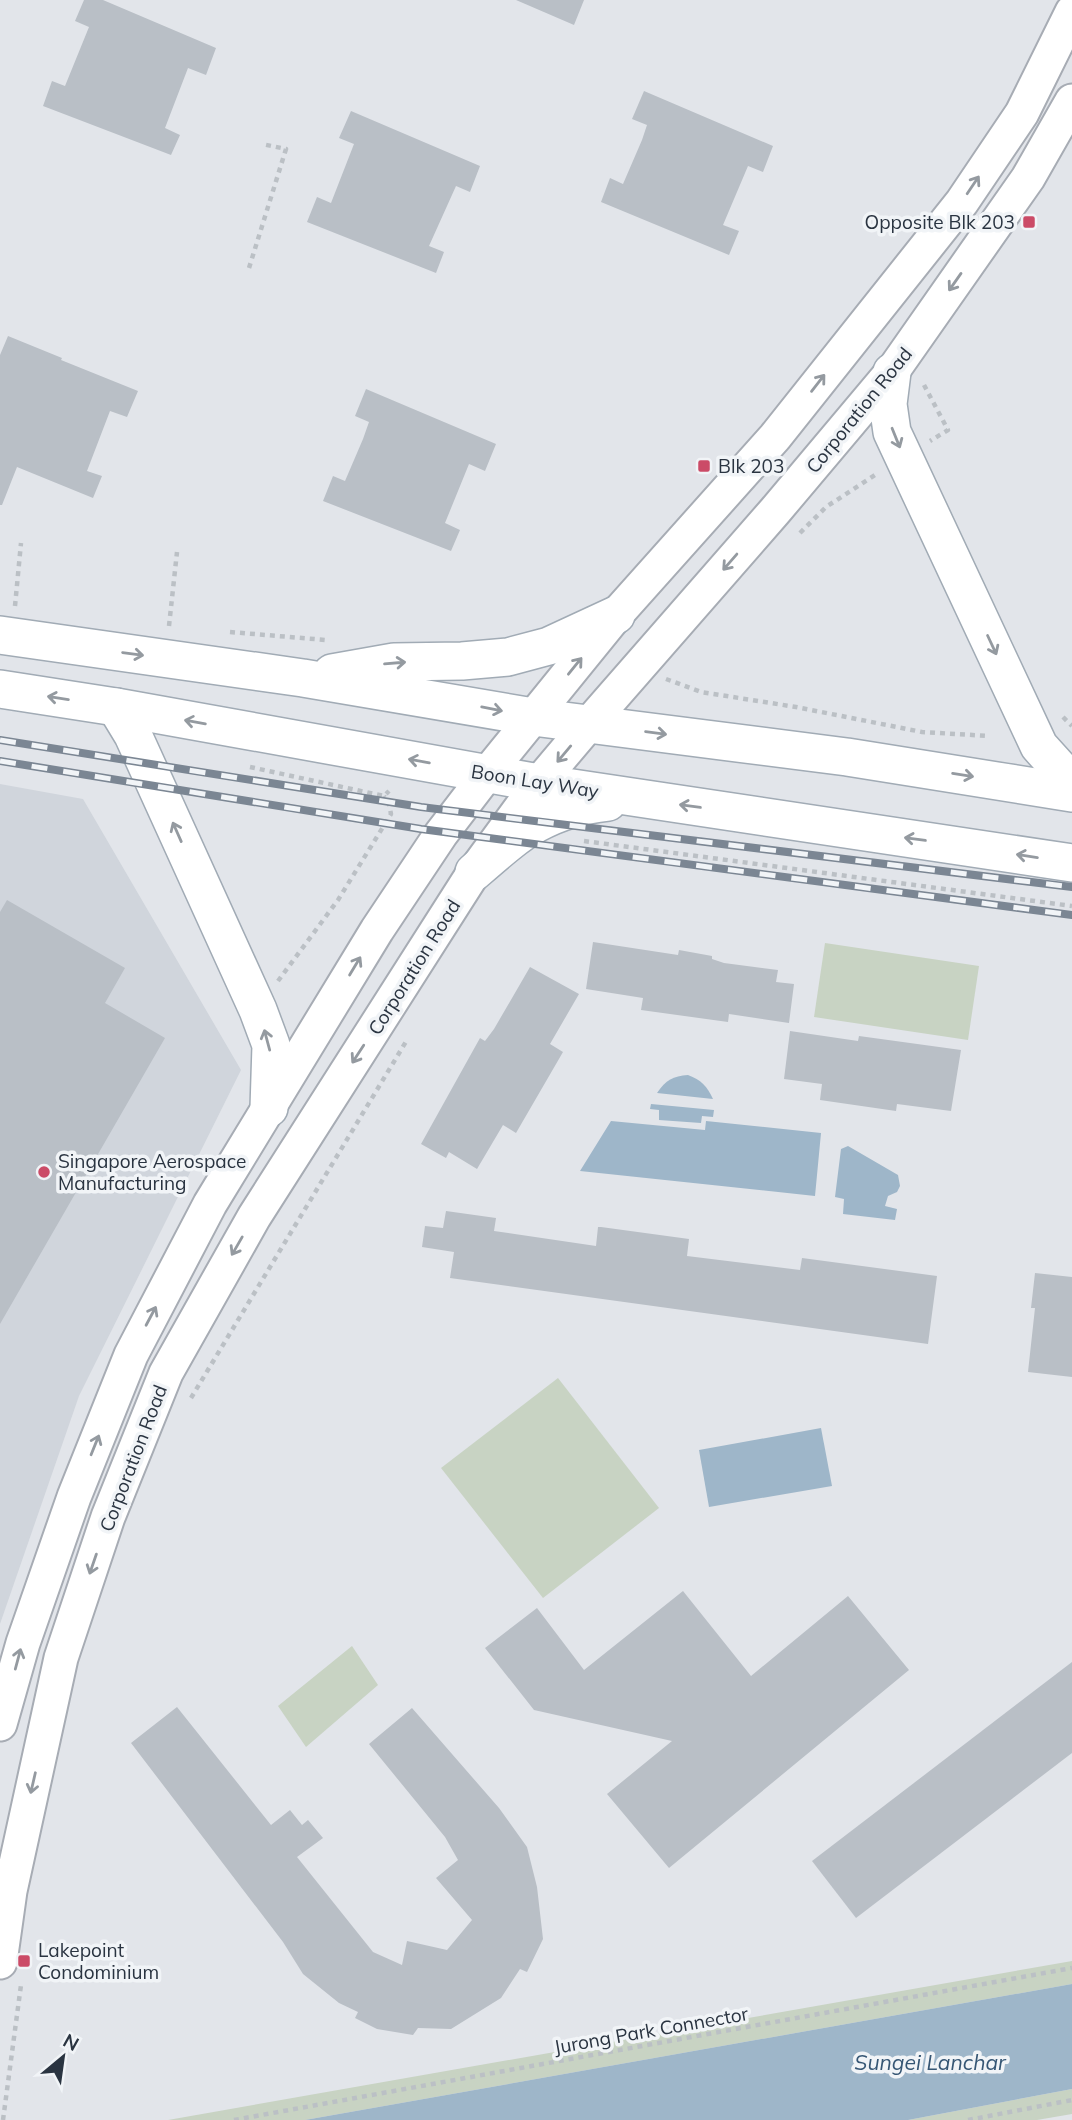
<svg xmlns="http://www.w3.org/2000/svg" width="1072" height="2120" font-family="Mulish,sans-serif">
  <style>
    .built { fill: #d0d5dc }
    .green { fill: #c8d3c3 }
    .water { fill: #9eb6c9 }
    .building { fill: #b9bfc6 }
    .lines { fill: none; stroke-linecap: round; stroke-linejoin: round }
    .secondary-casing { stroke: #a7acb4; stroke-width: 37 }
    .primary-casing { stroke: #a1abb5; stroke-width: 40 }
    .path { stroke: #bbc0c5; stroke-width: 4.5; stroke-dasharray: 5 5; stroke-linecap: butt }
    .secondary { stroke: #fff; stroke-width: 33 }
    .primary { stroke: #fff; stroke-width: 37 }
    .rail-casing { stroke: #7b8693; stroke-width: 8 }
    .rail { stroke: #f1f4f7; stroke-width: 5; stroke-dasharray: 16; stroke-linecap: butt }
    .oneway { stroke: #949aa0 }
    .poi-dot { fill: #cb4b67; stroke: #f1f4f7; stroke-width: 2.5 }
    .labels { text-anchor: middle; stroke-width: 7; stroke-linejoin: round; paint-order: stroke }
    .poi-label { font-size: 19px; fill: #2a3441; stroke: #f1f4f7; text-anchor: start }
    .street-label { font-size: 19px; fill: #2a3441; stroke: #f1f4f7 }
    .water-label { font-size: 21px; font-style: italic; fill: #355674; stroke: #f1f4f7 }
  </style>
  <rect width="100%" height="100%" fill="#e2e5ea"/>
  <path class="built" d="M0,784L83,799L241,1070L79,1396L0,1624Z"/>
  <g class="green">
    <path d="M825,943L979,966L968,1040L814,1017Z"/>
    <path d="M558,1378L659,1508L543,1598L441,1468Z"/>
    <path d="M352,1646L378,1685L306,1747L278,1706Z"/>
    <path d="M1072,1961V1984L305,2120H168Z"/>
    <path d="M1072,2089V2114L1037,2120H908Z"/>
  </g>
  <g class="water">
    <path d="M688,1075C701,1080 707,1086 713,1099L657,1093C666,1080 673,1076 688,1075Z"/>
    <path d="M651,1104L714,1110L713,1117L702,1116L701,1123L659,1120V1110L650,1109Z"/>
    <path d="M611,1121L705,1130L706,1121L821,1133L815,1196L580,1171Z"/>
    <path d="M848,1146L898,1175L900,1186L897,1192L888,1196L885,1206L897,1209L895,1220L843,1214L844,1199L835,1197L841,1149Z"/>
    <path d="M821,1428L832,1486L709,1507L699,1450Z"/>
    <path d="M1072,1984V2089L908,2120H305Z"/>
  </g>
  <g class="building">
    <path d="M84,0H103L216,48L206,75L188,68L165,128L180,135L171,155L43,106L52,81L65,86L89,27L75,21Z"/>
    <path d="M516,0H584L574,25Z"/>
    <path d="M644,91L773,146L763,172L748,166L723,225L739,231L729,255L601,202L610,178L623,184L642,140L647,125L632,119Z"/>
    <path d="M351,111L480,166L470,192L456,186L429,246L444,252L436,273L307,222L317,197L331,203L354,144L339,138Z"/>
    <path d="M8,336L62,358L61,360L138,391L127,417L110,411L87,471L102,476L93,498L17,467L2,505H0V355Z"/>
    <path d="M366,389L496,444L485,471L469,464L445,523L460,530L451,551L323,501L333,476L345,481L363,439L369,422L355,416Z"/>
    <path d="M7,900L125,968L105,1003L165,1038L0,1324V912Z"/>
    <path d="M593,942L678,955L679,950L712,956V959L724,963L778,970L776,982L794,984L789,1023L729,1014L728,1022L641,1010L643,998L586,989Z"/>
    <path d="M530,967L579,994L550,1044L563,1052L516,1133L503,1125L477,1169L449,1152L446,1158L421,1144L480,1038L485,1041L494,1029Z"/>
    <path d="M790,1031L858,1041L859,1036L961,1050L951,1111L897,1104L896,1111L820,1100L822,1084L784,1079Z"/>
    <path d="M446,1211L496,1218L494,1231L596,1246L598,1227H601L689,1239L687,1256L800,1270L802,1258L937,1276L928,1344L450,1278L454,1252L422,1247L425,1226L443,1228Z"/>
    <path d="M1035,1273L1072,1277V1377L1028,1372L1035,1308H1031Z"/>
    <path d="M683,1591L751,1676L848,1596L909,1670L669,1868L607,1794L672,1741L534,1710L485,1648L537,1608L584,1670Z"/>
    <path d="M1072,1662V1753L856,1918L812,1861Z"/>
    <path d="M177,1707L271,1825L290,1810L302,1825L308,1820L323,1838L297,1857L373,1952L402,1965L407,1941L447,1950L472,1920L436,1878L458,1860L445,1837L369,1744L412,1708L499,1808L527,1847L537,1887L543,1939L527,1972L520,1969L501,1998L451,2029L418,2028L413,2035L377,2029L355,2018L358,2012L339,2003L303,1974L283,1942L131,1743Z"/>
  </g>
  <g class="lines">
    <g class="secondary-casing">
      <g id="secondary">
        <path d="M0,1724L23,1643L74,1497L131,1355L210,1204L377,930L441,834L487,774L616,615L775,437L962,202L1022,113L1072,12"/>
        <path d="M0,1962L10,1891L61,1658L108,1517L166,1373L254,1217L474,872L539,783L588,725L775,511L892,372L1028,178L1072,101"/>
      </g>
    </g>
    <g class="primary-casing">
      <g id="primary">
        <path d="M892,372L888,404L892,432L1039,746L1065,775L1072,780"/>
        <path d="M0,635L303,678L533,717L847,757L1072,793"/>
        <path d="M332,673L394,662L462,661L508,657L549,646L616,615"/>
        <path d="M0,689L116,707L539,783L1072,863"/>
        <path d="M116,707L133,735L258,1010L271,1045L269,1108"/>
        <path d="M474,872C520,832 545,809 608,802"/>
      </g>
    </g>
    <g class="path">
      <path d="M249,268L286,149L262,144"/>
      <path d="M924,385L948,430L930,441"/>
      <path d="M800,533L826,507L878,473"/>
      <path d="M15,606L21,543"/>
      <path d="M169,626L177,552"/>
      <path d="M230,632L326,640"/>
      <path d="M666,679L701,692L796,707L922,732L989,736"/>
      <path d="M1063,717L1072,726"/>
      <path d="M250,767L384,796L389,791"/>
      <path d="M584,841L1072,906"/>
      <path d="M278,981L338,900L391,814L389,804L384,796"/>
      <path d="M191,1398L407,1040"/>
      <path d="M3,2120L21,1985"/>
      <path d="M234,2120L1072,1968"/>
      <path d="M968,2120L1072,2100"/>
    </g>
    <use href="#secondary" class="secondary"/>
    <use href="#primary" class="primary"/>
    <g class="rail-casing">
      <g id="rail">
        <path d="M0,740L421,807L1072,887"/>
        <path d="M0,761L421,829L1072,915"/>
      </g>
    </g>
    <use href="#rail" class="rail"/>
  </g>
  <defs><path id="oneway-shaft" d="M-6 0H5M1.5-3L5.5 0L1.5 3" fill="none" stroke-width="1.6" stroke-linecap="round" stroke-linejoin="round" transform="scale(1.75)"/></defs>
  <g class="oneway">
    <use href="#oneway-shaft" transform="translate(973 185) rotate(-56)"/>
    <use href="#oneway-shaft" transform="translate(955 282) rotate(125)"/>
    <use href="#oneway-shaft" transform="translate(818 383) rotate(-52)"/>
    <use href="#oneway-shaft" transform="translate(896 438) rotate(68)"/>
    <use href="#oneway-shaft" transform="translate(730 562) rotate(131)"/>
    <use href="#oneway-shaft" transform="translate(992 645) rotate(65)"/>
    <use href="#oneway-shaft" transform="translate(133 654) rotate(8)"/>
    <use href="#oneway-shaft" transform="translate(395 663) rotate(-5)"/>
    <use href="#oneway-shaft" transform="translate(575 666) rotate(-51)"/>
    <use href="#oneway-shaft" transform="translate(58 698) rotate(-171)"/>
    <use href="#oneway-shaft" transform="translate(492 709) rotate(11)"/>
    <use href="#oneway-shaft" transform="translate(195 722) rotate(-170)"/>
    <use href="#oneway-shaft" transform="translate(656 733) rotate(7)"/>
    <use href="#oneway-shaft" transform="translate(564 754) rotate(130)"/>
    <use href="#oneway-shaft" transform="translate(419 761) rotate(-170)"/>
    <use href="#oneway-shaft" transform="translate(963 775) rotate(9)"/>
    <use href="#oneway-shaft" transform="translate(690 806) rotate(-172)"/>
    <use href="#oneway-shaft" transform="translate(177 832) rotate(-114)"/>
    <use href="#oneway-shaft" transform="translate(915 839) rotate(-172)"/>
    <use href="#oneway-shaft" transform="translate(1027 856) rotate(-171)"/>
    <use href="#oneway-shaft" transform="translate(355 966) rotate(-59)"/>
    <use href="#oneway-shaft" transform="translate(267 1040) rotate(-105)"/>
    <use href="#oneway-shaft" transform="translate(358 1054) rotate(123)"/>
    <use href="#oneway-shaft" transform="translate(237 1246) rotate(120)"/>
    <use href="#oneway-shaft" transform="translate(151 1316) rotate(-62)"/>
    <use href="#oneway-shaft" transform="translate(95 1445) rotate(-68)"/>
    <use href="#oneway-shaft" transform="translate(93 1564) rotate(109)"/>
    <use href="#oneway-shaft" transform="translate(18 1659) rotate(-75)"/>
    <use href="#oneway-shaft" transform="translate(33 1783) rotate(103)"/>
  </g>
  <g class="poi-dot">
    <rect x="1022" y="215" width="14" height="14" rx="3.5"/>
    <rect x="697" y="459" width="14" height="14" rx="3.5"/>
    <circle cx="44" cy="1172" r="7"/>
    <rect x="17" y="1954" width="14" height="14" rx="3.5"/>
  </g>
  <g class="labels">
    <g class="poi-label">
      <text x="1015" y="229" text-anchor="end">Opposite Blk 203</text>
      <text x="718" y="473">Blk 203</text>
      <text x="58" y="1168">Singapore Aerospace<tspan x="58" dy="22">Manufacturing</tspan></text>
      <text x="38" y="1957">Lakepoint<tspan x="38" dy="22">Condominium</tspan></text>
    </g>
    <g class="street-label">
      <text transform="translate(859 410) rotate(-51)" y="7">Corporation Road</text>
      <text transform="translate(535 781) rotate(9)" y="7">Boon Lay Way</text>
      <text transform="translate(414 967) rotate(-58)" y="7">Corporation Road</text>
      <text transform="translate(133 1458) rotate(-69)" y="7">Corporation Road</text>
      <text transform="translate(651 2030) rotate(-10)" y="7">Jurong Park Connector</text>
    </g>
    <g class="water-label">
      <text x="930" y="2070">Sungei Lanchar</text>
    </g>
  </g>
  <g transform="translate(63 2057) rotate(29)" stroke="#f1f4f7" stroke-width="5" paint-order="stroke">
  <path d="M0-5L12 26L0 18L-12 26Z" fill="#2a3441"/>
  <text y="-10" font-size="19" font-weight="bold" text-anchor="middle" fill="#2a3441">N</text>
  </g>
</svg>
